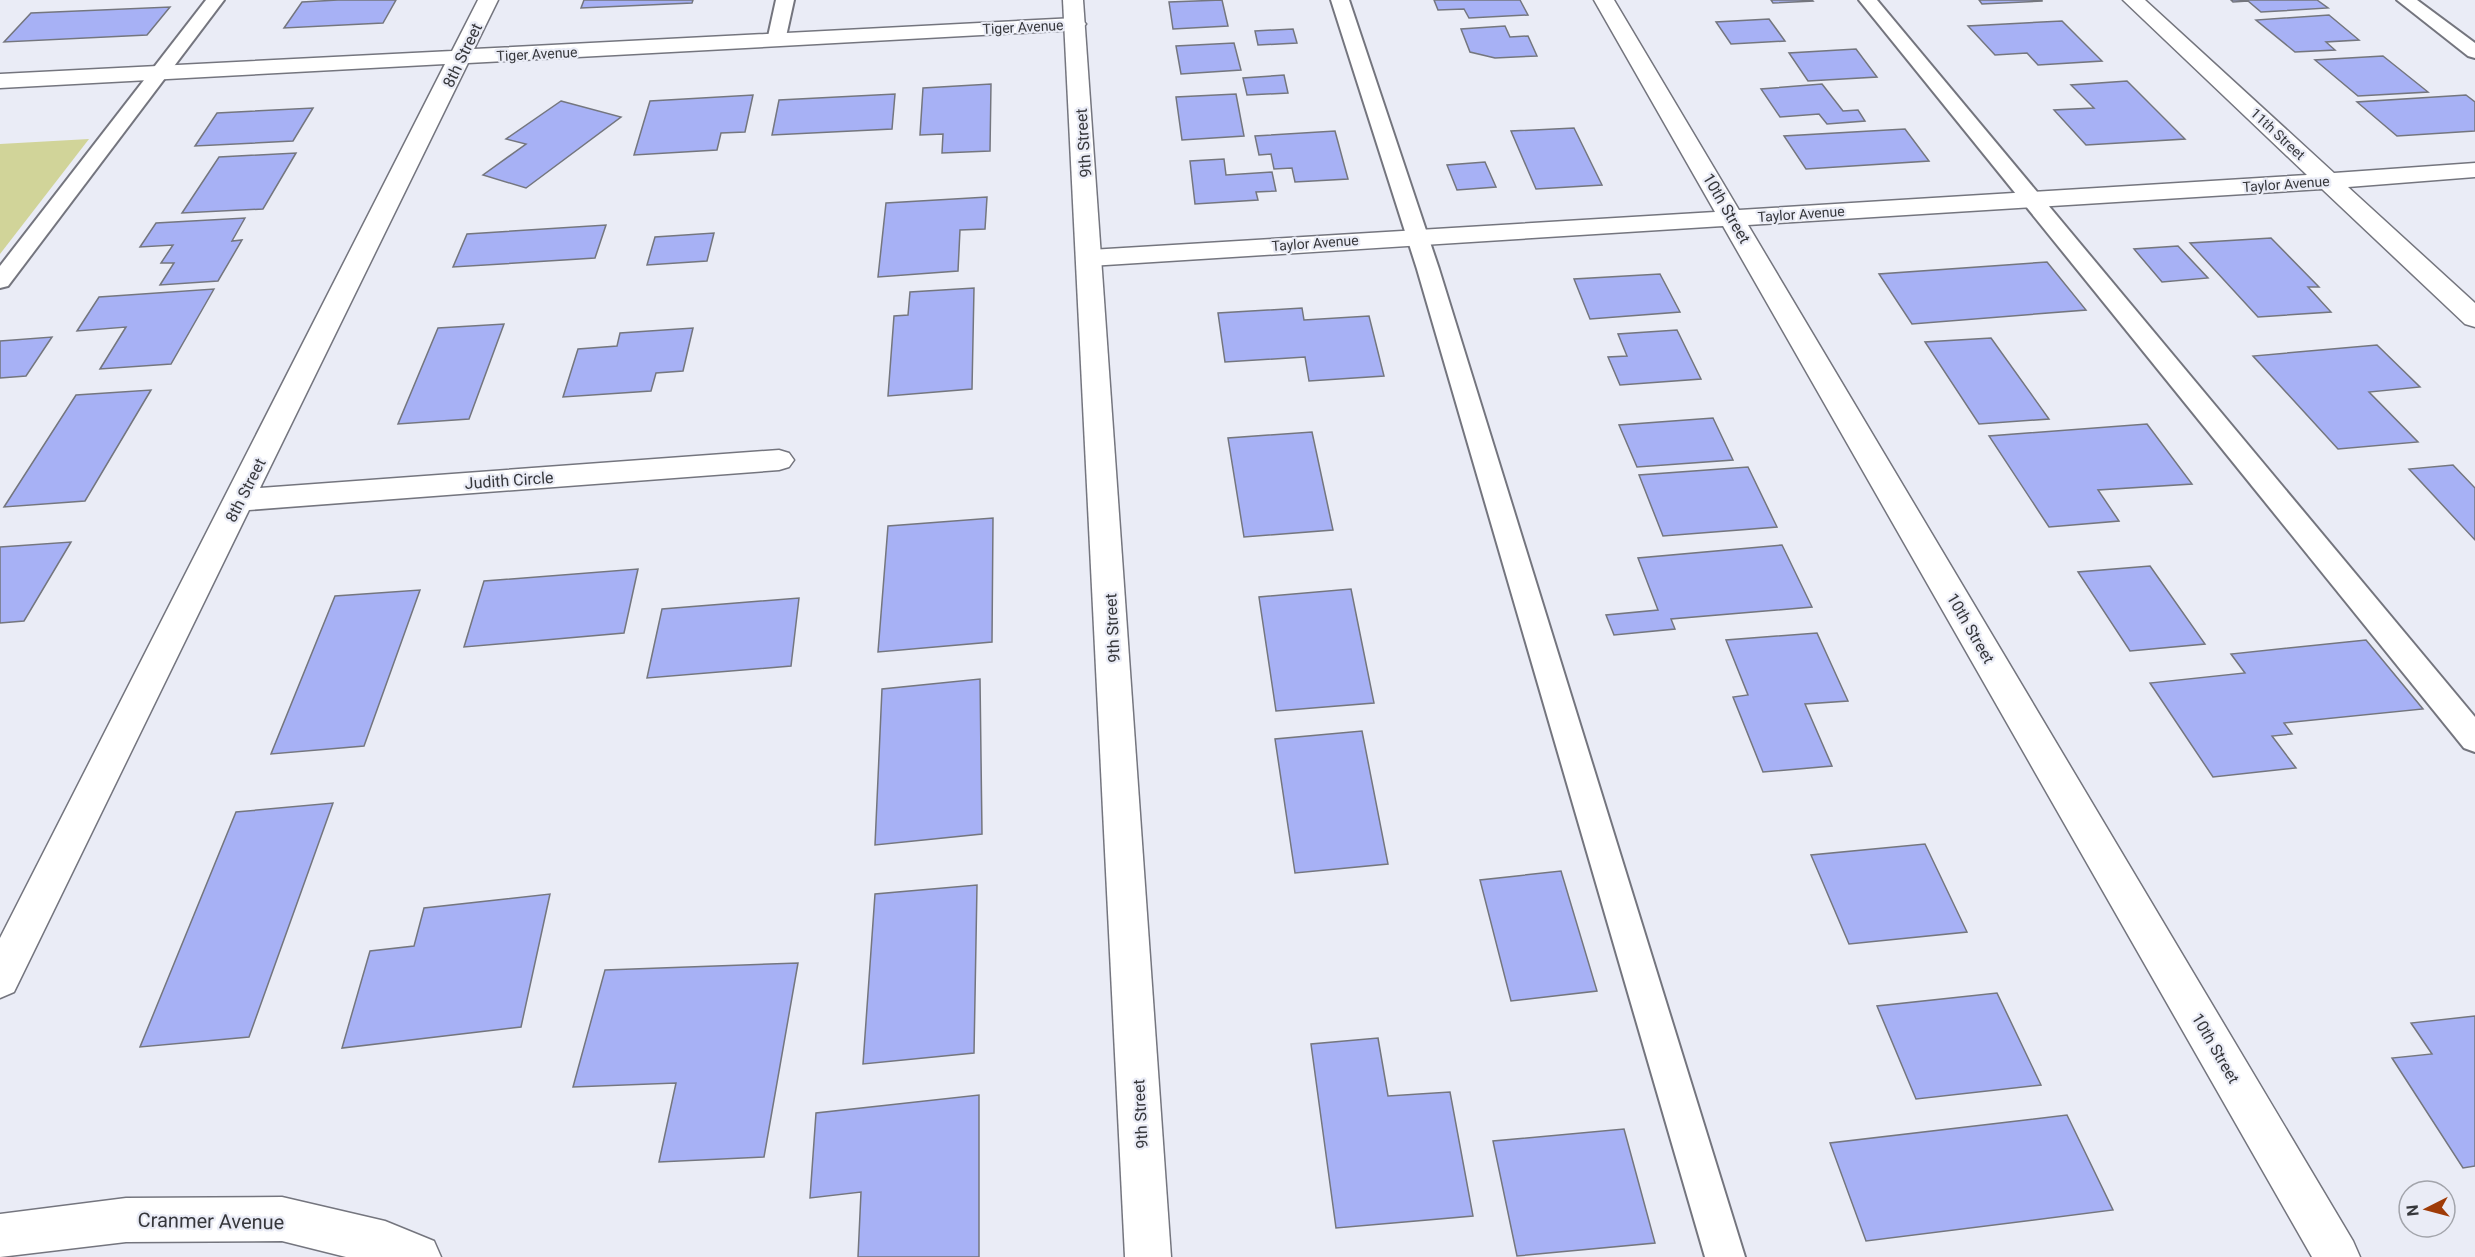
<svg xmlns="http://www.w3.org/2000/svg" width="2475" height="1257" font-family="Roboto,sans-serif">
  <style>
    .green { fill: #d1d499 }
    .building { fill: #a7b1f5; stroke: #74767e; stroke-width: 1.5 }
    .lines { fill: none; stroke-linecap: round; stroke-linejoin: round }
    .service-casing { stroke: #74757e; stroke-width: 4 }
    .minor-casing { stroke: #74757e; stroke-width: 3 }
    .tertiary-casing { stroke: #74757e; stroke-width: 3 }
    .service { fill: #fff; fill-rule: evenodd }
    .minor { fill: #fff; fill-rule: evenodd }
    .tertiary { fill: #fff; fill-rule: evenodd }
    .labels { text-anchor: middle; stroke-width: 4.5; stroke-linejoin: round; paint-order: stroke }
    .far-street-label { font-size: 14px; fill: #36373b; stroke: #eaecf6 }
    .street-label { font-size: 16px; fill: #36373b; stroke: #eaecf6 }
    .near-street-label { font-size: 20px; fill: #36373b; stroke: #eaecf6 }
  </style>
  <rect width="100%" height="100%" fill="#eaecf6"/>
  <path class="green" d="M89,139L0,254V144Z"/>
  <g class="building">
    <path d="M338,0H396L383,23L284,28L302,2Z"/>
    <path d="M584,0H693L692,3L581,8Z"/>
    <path d="M1222,0L1228,26L1173,29L1169,2Z"/>
    <path d="M1434,0H1520L1528,15L1469,18L1464,9L1438,10Z"/>
    <path d="M1771,0H1812L1813,1L1773,3Z"/>
    <path d="M1979,0H2042V1L1982,4Z"/>
    <path d="M2231,0H2317L2328,8L2261,12L2248,1L2233,2Z"/>
    <path d="M170,7L147,35L4,42L31,13Z"/>
    <path d="M2329,15L2359,40L2326,42L2335,50L2295,52L2256,20Z"/>
    <path d="M1769,19L1785,41L1731,44L1716,22Z"/>
    <path d="M2062,21L2102,61L2038,65L2027,53L1995,55L1968,26Z"/>
    <path d="M1505,26L1510,37L1528,36L1537,56L1495,58L1470,52L1461,29Z"/>
    <path d="M1293,29L1297,43L1258,45L1255,31Z"/>
    <path d="M1234,43L1241,70L1181,74L1176,46Z"/>
    <path d="M1856,49L1877,77L1808,81L1789,53Z"/>
    <path d="M2383,56L2428,92L2358,96L2315,60Z"/>
    <path d="M1284,75L1288,93L1247,95L1243,78Z"/>
    <path d="M2127,81L2185,139L2086,145L2054,110L2094,108L2071,85Z"/>
    <path d="M991,84L990,151L942,153L943,134L920,135L923,88Z"/>
    <path d="M1822,84L1843,111L1858,110L1865,121L1827,124L1819,114L1780,117L1761,89Z"/>
    <path d="M895,94L892,129L772,135L779,100Z"/>
    <path d="M1236,94L1244,136L1182,140L1176,97Z"/>
    <path d="M753,95L745,132L721,133L717,150L634,155L650,101Z"/>
    <path d="M2466,95L2475,102V131L2397,136L2357,102Z"/>
    <path d="M561,101L621,117L526,188L483,175L526,144L506,139Z"/>
    <path d="M313,108L293,141L195,146L217,113Z"/>
    <path d="M1574,128L1602,185L1536,189L1511,131Z"/>
    <path d="M1905,129L1929,161L1806,169L1784,136Z"/>
    <path d="M1335,131L1348,179L1295,182L1292,168L1274,169L1271,154L1259,155L1255,136Z"/>
    <path d="M296,153L263,209L182,213L219,157Z"/>
    <path d="M1224,159L1226,175L1272,172L1276,191L1256,192L1258,200L1195,204L1190,161Z"/>
    <path d="M1485,162L1496,187L1457,190L1447,165Z"/>
    <path d="M987,197L985,229L960,230L958,271L878,277L886,203Z"/>
    <path d="M245,218L232,241L242,240L218,281L160,285L174,263H161L173,245L140,247L156,223Z"/>
    <path d="M606,225L595,258L453,267L467,234Z"/>
    <path d="M714,233L707,261L647,265L655,237Z"/>
    <path d="M2271,238L2319,287H2308L2331,312L2258,317L2190,243Z"/>
    <path d="M2178,246L2208,278L2162,282L2134,249Z"/>
    <path d="M2047,262L2086,310L1912,324L1879,274Z"/>
    <path d="M1660,274L1680,312L1590,319L1574,279Z"/>
    <path d="M974,288L972,389L888,396L894,316L908,315L910,292Z"/>
    <path d="M214,289L171,364L100,369L126,327L77,331L99,297Z"/>
    <path d="M1302,308L1304,320L1369,316L1384,376L1309,381L1305,357L1225,362L1218,313Z"/>
    <path d="M504,324L469,419L398,424L438,328Z"/>
    <path d="M693,328L683,371L656,373L651,391L563,397L578,349L617,346L620,333Z"/>
    <path d="M1677,330L1701,379L1620,385L1608,357L1627,356L1618,334Z"/>
    <path d="M52,337L26,376L0,378V341Z"/>
    <path d="M1991,338L2049,419L1979,424L1925,342Z"/>
    <path d="M2377,345L2420,387L2369,392L2418,442L2338,449L2253,356Z"/>
    <path d="M151,390L85,501L4,507L76,395Z"/>
    <path d="M1713,418L1733,460L1637,467L1619,425Z"/>
    <path d="M2147,424L2192,484L2098,490L2119,521L2049,527L1989,436Z"/>
    <path d="M1312,432L1333,530L1244,537L1228,438Z"/>
    <path d="M2453,465L2475,488V540L2409,469Z"/>
    <path d="M1748,467L1777,527L1663,536L1639,475Z"/>
    <path d="M993,518L992,642L878,652L888,526Z"/>
    <path d="M71,542L24,621L0,623V547Z"/>
    <path d="M1782,545L1812,607L1671,619L1675,629L1614,635L1606,615L1658,610L1638,558Z"/>
    <path d="M2150,566L2205,644L2130,651L2078,572Z"/>
    <path d="M638,569L624,633L464,647L484,581Z"/>
    <path d="M1351,589L1374,703L1276,711L1259,597Z"/>
    <path d="M420,590L364,746L271,754L335,596Z"/>
    <path d="M799,598L791,666L647,678L662,609Z"/>
    <path d="M1817,633L1848,701L1805,704L1832,766L1763,772L1733,697L1748,695L1726,640Z"/>
    <path d="M2366,640L2423,709L2284,723L2292,734L2272,736L2296,768L2213,777L2150,683L2245,673L2231,654Z"/>
    <path d="M980,679L982,834L875,845L882,689Z"/>
    <path d="M1362,731L1388,864L1295,873L1275,739Z"/>
    <path d="M333,803L249,1037L140,1047L236,812Z"/>
    <path d="M1925,844L1967,932L1849,944L1811,855Z"/>
    <path d="M1561,871L1597,991L1511,1001L1480,880Z"/>
    <path d="M977,885L974,1053L863,1064L875,894Z"/>
    <path d="M550,894L521,1027L342,1048L370,951L414,946L424,908Z"/>
    <path d="M798,963L764,1157L659,1162L676,1083L573,1087L605,970Z"/>
    <path d="M1997,993L2041,1085L1916,1099L1877,1006Z"/>
    <path d="M2475,1016V1166L2463,1168L2392,1058L2432,1054L2411,1023Z"/>
    <path d="M1378,1038L1388,1096L1450,1092L1473,1216L1336,1228L1311,1044Z"/>
    <path d="M979,1095V1257H858L861,1192L810,1198L816,1113Z"/>
    <path d="M2067,1115L2113,1210L1866,1241L1830,1143Z"/>
    <path d="M1624,1129L1655,1243L1517,1256L1493,1141Z"/>
  </g>
  <g class="lines">
    <g class="service-casing">
      <g id="service">
        <path d="M206,0H224L8,286L0,288V266Z"/>
        <path d="M776,0H794L785,41L783,45H769L767,41Z"/>
        <path d="M1331,0H1349L1439,269L1745,1257H1705L1417,269Z"/>
        <path d="M1859,0H1877L2475,717V752L2464,748Z"/>
        <path d="M2397,0H2417L2475,43V58L2468,56Z"/>
      </g>
    </g>
    <g class="minor-casing">
      <g id="minor">
        <path d="M478,0H498L474,49L1075,18L1082,20L1086,24L1082,28L1075,30L468,63L260,488L779,450L789,453L794,460L789,467L779,470L249,510L14,992L0,998V938L445,64L0,88V74L452,51Z"/>
        <path d="M1594,0H1614L1739,210L2307,175L2123,0H2145L2334,173L2475,163V177L2348,187L2475,303V327L2465,324L2322,189L1748,225L2353,1241L2360,1257H2312L1723,226L1090,266L1081,264L1077,258L1081,252L1090,250L1715,212Z"/>
        <path d="M282,1197L385,1221L434,1241L441,1257H346L282,1241L126,1242L0,1257V1214L126,1198Z"/>
      </g>
    </g>
    <g class="tertiary-casing">
      <path id="tertiary" d="M1063,0H1083L1171,1257H1125Z"/>
    </g>
    <use href="#service" class="service"/>
    <use href="#minor" class="minor"/>
    <use href="#tertiary" class="tertiary"/>
  </g>
  <g class="labels">
    <g class="far-street-label">
      <text transform="translate(1023 27) rotate(-3)" y="5">Tiger Avenue</text>
      <text transform="translate(537 54) rotate(-3)" y="5">Tiger Avenue</text>
      <text transform="translate(2278 134) rotate(43)" y="5">11th Street</text>
      <text transform="translate(2286 184) rotate(-4)" y="5">Taylor Avenue</text>
      <text transform="translate(1801 214) rotate(-4)" y="5">Taylor Avenue</text>
      <text transform="translate(1315 243) rotate(-4)" y="5">Taylor Avenue</text>
    </g>
    <g class="street-label">
      <text transform="translate(462 55) rotate(-64)" y="6">8th Street</text>
      <text transform="translate(1083 143) rotate(-94)" y="6">9th Street</text>
      <text transform="translate(1727 208) rotate(60)" y="6">10th Street</text>
      <text transform="translate(509 480) rotate(-4)" y="6">Judith Circle</text>
      <text transform="translate(245 490) rotate(-63)" y="6">8th Street</text>
      <text transform="translate(1112 628) rotate(-93)" y="6">9th Street</text>
      <text transform="translate(1971 628) rotate(60)" y="6">10th Street</text>
      <text transform="translate(2216 1048) rotate(60)" y="6">10th Street</text>
      <text transform="translate(1140 1114) rotate(-93)" y="6">9th Street</text>
    </g>
    <g class="near-street-label">
      <text transform="translate(211 1221) rotate(1)" y="7">Cranmer Avenue</text>
    </g>
  </g>
  <g transform="translate(2427 1209) rotate(264)"><circle r="28" fill="#eaecf6" stroke="#a2a4ab" stroke-width="1.5"/>
  <path d="M0-4.5L10 22L0 15L-10 22Z" fill="#9f3b07"/>
  <text y="-9" font-size="16" font-weight="bold" text-anchor="middle" fill="#36373b">N</text>
  </g>
</svg>
